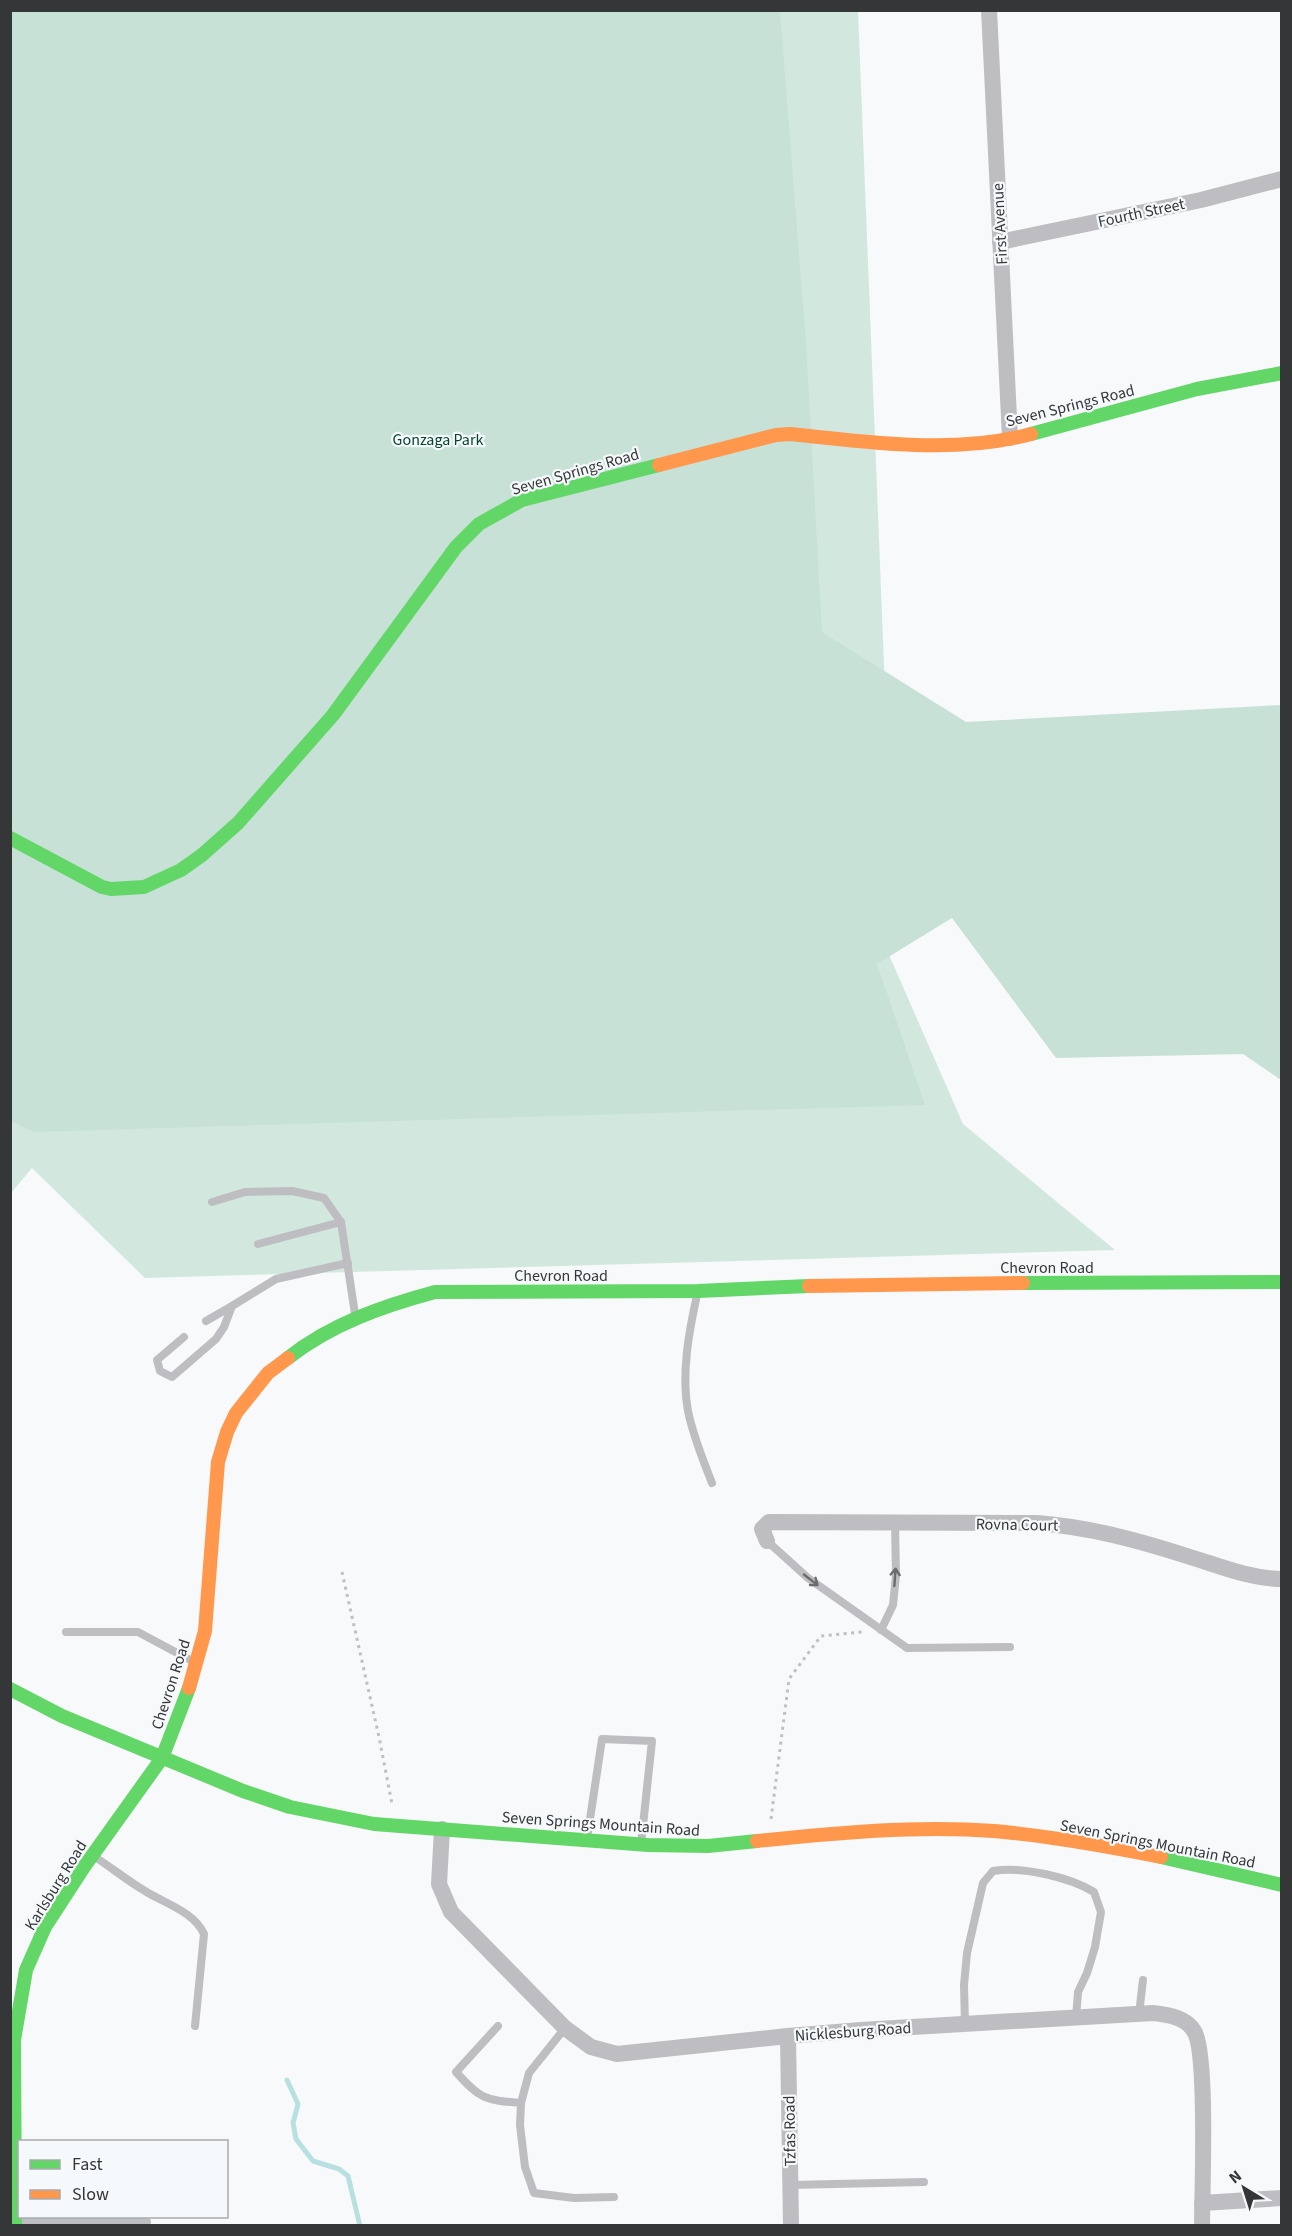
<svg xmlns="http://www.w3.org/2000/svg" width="1292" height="2236" font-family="'Source Sans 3',sans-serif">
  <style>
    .green { fill: #d2e8de }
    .forest { fill: #c7e1d6 }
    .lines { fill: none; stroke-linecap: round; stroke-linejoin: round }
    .stream { stroke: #b9e0e1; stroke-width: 5 }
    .path { stroke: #c0bfc2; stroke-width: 3; stroke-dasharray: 3 4.5; stroke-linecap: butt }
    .lane { stroke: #bebdc1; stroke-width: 8 }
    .street { stroke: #bebdc1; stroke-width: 16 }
    .fast { stroke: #63d668; stroke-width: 14 }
    .slow { stroke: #ff974d; stroke-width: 14 }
    .oneway { stroke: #6c6c6e }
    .labels { text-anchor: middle; stroke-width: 4.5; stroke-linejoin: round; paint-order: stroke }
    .street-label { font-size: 16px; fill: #353637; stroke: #f6f9fb }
    .park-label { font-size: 16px; fill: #054530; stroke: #f6f9fb }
  </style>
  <rect width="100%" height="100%" fill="#f7f9fa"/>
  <path class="green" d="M11,11H858L885,690L778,701L963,1124L1115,1250L145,1278L32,1168L11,1193Z"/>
  <path class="forest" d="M10,11H780L806,343L822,632L966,722L1281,705V1080L1243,1054L1056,1058L952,918L877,964L925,1105L33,1132L11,1121Z"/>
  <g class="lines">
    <path class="stream" d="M287,2080L298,2104L293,2123L296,2139L313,2161L339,2169L348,2176L360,2226"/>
    <g class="path">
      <path d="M342,1572L379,1737L392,1804"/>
      <path d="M771,1819L789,1679L821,1636L862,1632"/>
    </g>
    <g class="lane">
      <path d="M212,1202L245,1192L292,1191L324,1198L341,1222L355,1314"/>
      <path d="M258,1244L341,1222"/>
      <path d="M697,1295C689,1331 681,1374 688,1411C693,1436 703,1460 712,1483"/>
      <path d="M206,1321L232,1306"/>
      <path d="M184,1337L157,1360L160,1371L172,1377L216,1339L224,1327L232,1306L276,1279L348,1263"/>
      <path d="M767,1541L808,1578L907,1648L1010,1647"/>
      <path d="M881,1630L893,1605L896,1575L895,1522"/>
      <path d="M66,1632H138L194,1662"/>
      <path d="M587,1839L602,1739L652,1741L641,1844"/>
      <path d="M95,1857C112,1868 128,1881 145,1891C166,1904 194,1912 204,1934L195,2026"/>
      <path d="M1139,2014L1143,1980"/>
      <path d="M965,2024L964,1985L967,1953L983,1883L993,1871C1022,1866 1069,1877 1094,1892L1101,1912L1095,1947L1087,1973L1078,1992L1076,2018"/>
      <path d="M498,2026L456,2072C481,2100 485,2100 521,2103"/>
      <path d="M565,2028L529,2073L521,2103L520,2125L525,2167L534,2193L574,2198L614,2197"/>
      <path d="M790,2185L924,2182"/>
      <path d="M18,2220L147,2222"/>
    </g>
    <g class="street">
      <path d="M989,10L1010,438"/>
      <path d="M1000,242L1201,200L1282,179"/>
      <path d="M767,1541L762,1529L769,1522L1037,1523C1089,1527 1137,1540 1187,1556C1217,1565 1250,1579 1282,1579"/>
      <path d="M442,1829L439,1884L451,1912L565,2028L591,2047L617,2054L788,2036L861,2030L1153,2013C1168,2015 1186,2017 1194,2031C1208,2052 1202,2192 1202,2226"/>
      <path d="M788,2036L791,2226"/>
      <path d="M1202,2203L1282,2198"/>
    </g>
    <g class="fast">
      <path d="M1031,434L1197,389L1282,373"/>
      <path d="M10,838L102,887L111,889L144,887L181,870L202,855L238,823L333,715L456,547L479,524L522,500L659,465"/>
      <path d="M1023,1283L1282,1282"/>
      <path d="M288,1358C331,1324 383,1306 435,1292L698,1291L809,1286"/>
      <path d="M10,1689L62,1716L243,1791L290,1807L374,1824L648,1845L708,1846L757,1841"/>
      <path d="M1161,1857L1282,1885"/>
      <path d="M15,2226L14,2040L26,1970L45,1927L84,1867L162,1758L189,1688"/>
    </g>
    <g class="slow">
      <path d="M659,465L776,435L790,434C869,442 953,455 1031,434"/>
      <path d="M809,1286L1023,1283"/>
      <path d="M189,1688L205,1631L218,1462L227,1432L236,1413L268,1373L288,1358"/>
      <path d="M757,1841C836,1833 915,1825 994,1831C1050,1836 1106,1846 1161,1857"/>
    </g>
  </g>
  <defs><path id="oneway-shaft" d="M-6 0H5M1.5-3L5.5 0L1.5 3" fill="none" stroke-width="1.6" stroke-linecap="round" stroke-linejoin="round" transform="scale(1.5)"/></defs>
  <g class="oneway">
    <use href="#oneway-shaft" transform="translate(895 1577) rotate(-86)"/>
    <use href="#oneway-shaft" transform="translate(811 1580) rotate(38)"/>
  </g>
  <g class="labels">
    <g class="street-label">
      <text transform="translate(1141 212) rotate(-12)" y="6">Fourth Street</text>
      <text transform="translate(999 224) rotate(-93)" y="6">First Avenue</text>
      <text transform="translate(1070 405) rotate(-14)" y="6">Seven Springs Road</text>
      <text transform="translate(575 471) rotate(-16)" y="6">Seven Springs Road</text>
      <text x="1047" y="1273">Chevron Road</text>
      <text x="561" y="1281">Chevron Road</text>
      <text transform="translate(1017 1524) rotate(1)" y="6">Rovna Court</text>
      <text transform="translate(170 1684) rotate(-72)" y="6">Chevron Road</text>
      <text transform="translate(601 1823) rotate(4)" y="6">Seven Springs Mountain Road</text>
      <text transform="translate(1158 1843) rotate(11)" y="6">Seven Springs Mountain Road</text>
      <text transform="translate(55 1885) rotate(-58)" y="6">Karlsburg Road</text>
      <text transform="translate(853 2031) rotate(-4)" y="6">Nicklesburg Road</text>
      <text transform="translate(789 2131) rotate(-91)" y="6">Tzfas Road</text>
    </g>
    <g class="park-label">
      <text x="438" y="445">Gonzaga Park</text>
    </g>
  </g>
  <rect width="1292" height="2236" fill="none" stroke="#353637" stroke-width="24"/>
  <rect x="18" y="2140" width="210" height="78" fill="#f6f9fb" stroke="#a9abad" stroke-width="1.5"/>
  <rect x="30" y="2160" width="30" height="9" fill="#63d668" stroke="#a9abad" stroke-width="1.5"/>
  <text x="72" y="2170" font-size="18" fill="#353637">Fast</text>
  <rect x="30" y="2190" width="30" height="9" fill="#ff974d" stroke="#a9abad" stroke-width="1.5"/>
  <text x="72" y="2200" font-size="18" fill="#353637">Slow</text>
  <g transform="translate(1244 2188) rotate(322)" stroke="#f6f9fb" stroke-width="4.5" paint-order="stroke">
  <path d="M0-4.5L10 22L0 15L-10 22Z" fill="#353637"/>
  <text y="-9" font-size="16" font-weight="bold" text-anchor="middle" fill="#353637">N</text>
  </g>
</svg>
